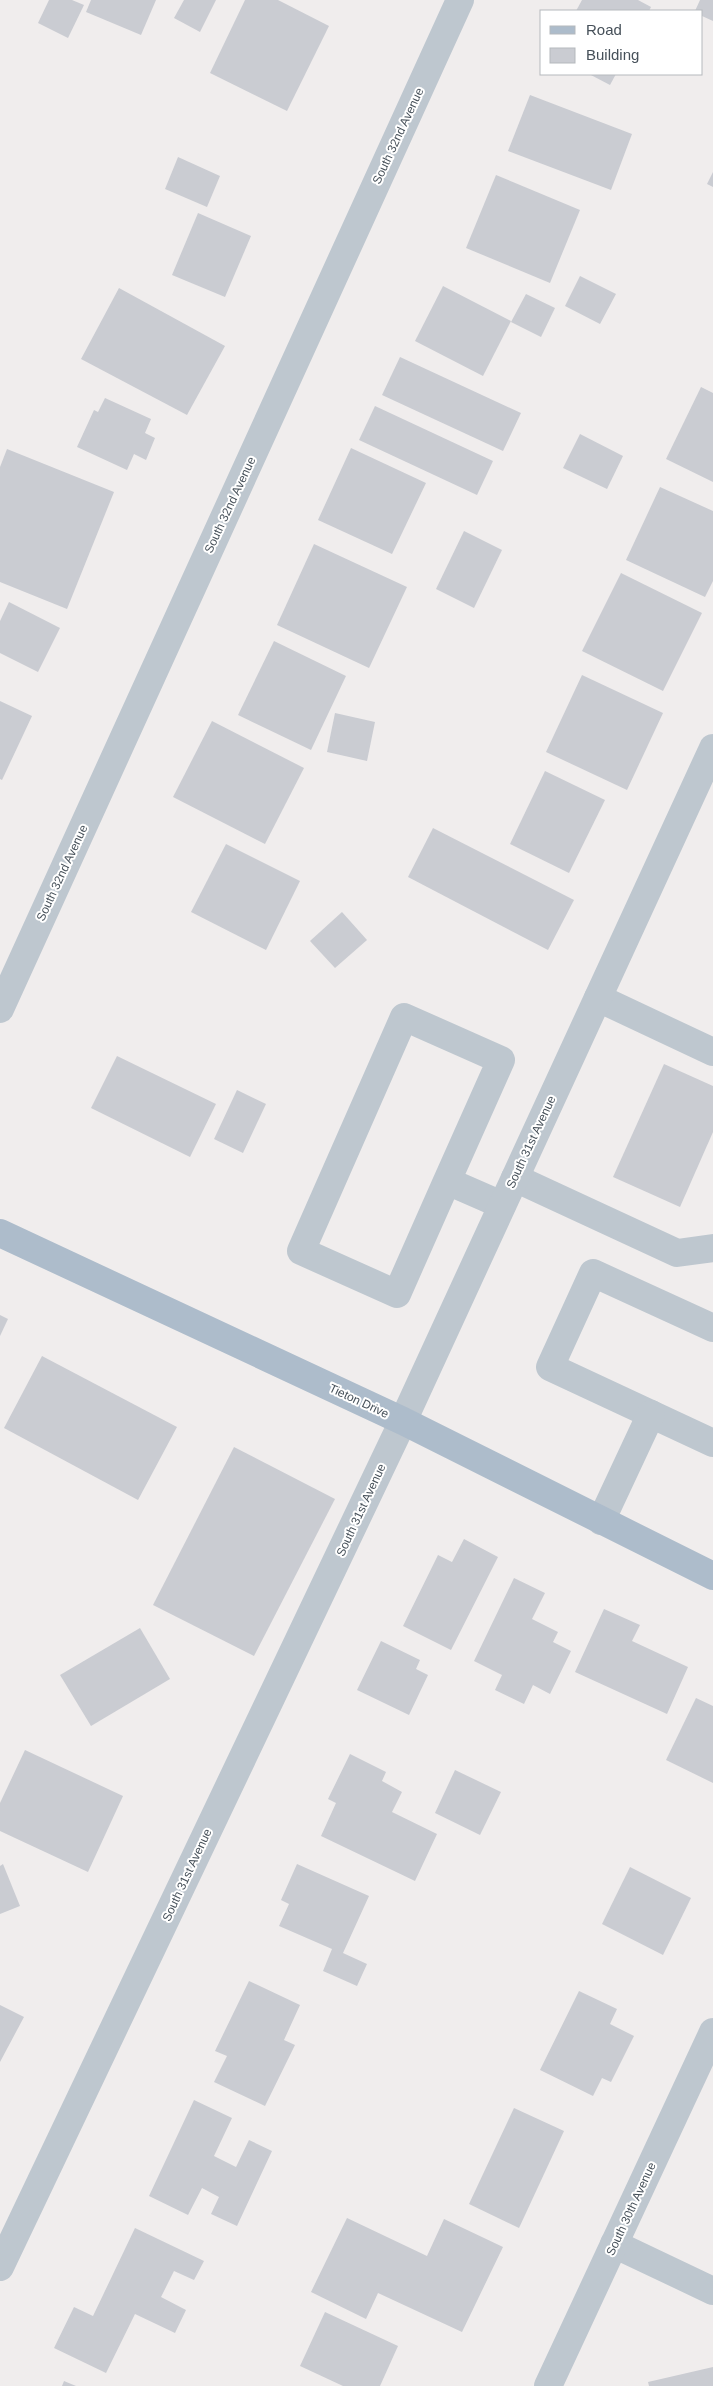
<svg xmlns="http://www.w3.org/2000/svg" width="713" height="2386" font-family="Arial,sans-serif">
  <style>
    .building { fill: #caccd2 }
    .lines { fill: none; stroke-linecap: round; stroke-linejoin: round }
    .minor { stroke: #bec7cf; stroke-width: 28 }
    .major { stroke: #adbccb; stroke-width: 28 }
    .labels { text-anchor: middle; stroke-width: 4; stroke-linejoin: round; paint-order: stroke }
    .street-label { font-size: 12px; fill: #465059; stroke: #fff }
  </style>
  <rect width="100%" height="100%" fill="#f0eded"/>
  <g class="building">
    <path d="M49,0H72L84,5L68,38L38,23Z"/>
    <path d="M91,0H156L141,35L86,12Z"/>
    <path d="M184,0H216L200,32L174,18Z"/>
    <path d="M245,0H278L329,26L287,111L210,73Z"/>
    <path d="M582,0H638L651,7L649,11H576Z"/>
    <path d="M700,0H713V21L702,16V11H695Z"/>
    <path d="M589,74H616L610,85Z"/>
    <path d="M530,95L632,134L611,190L508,151Z"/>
    <path d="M178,157L220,176L207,207L165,189Z"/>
    <path d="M713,172V187L707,184Z"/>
    <path d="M496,175L580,210L550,283L466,248Z"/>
    <path d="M198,213L251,236L225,297L172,275Z"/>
    <path d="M580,276L616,294L600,324L565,306Z"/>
    <path d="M443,286L511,321L483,376L415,341Z"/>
    <path d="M119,288L225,346L187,415L81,359Z"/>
    <path d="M526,294L555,308L541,337L511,322Z"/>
    <path d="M400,357L521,413L503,451L382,395Z"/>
    <path d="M701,387L713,393V482L666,459Z"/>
    <path d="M105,398L151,419L145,433L155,438L146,460L134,454L127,470L77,447L94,410L98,412Z"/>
    <path d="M375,406L493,461L477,495L359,440Z"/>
    <path d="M580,434L623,456L607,489L563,468Z"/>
    <path d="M351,448L426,483L392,554L318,520Z"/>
    <path d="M7,449L114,492L67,609L0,582V467Z"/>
    <path d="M660,487L713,511V581L705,597L626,560Z"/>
    <path d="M464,531L502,550L474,608L436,589Z"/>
    <path d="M314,544L407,587L369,668L277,625Z"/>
    <path d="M621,573L702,613L663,691L582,651Z"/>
    <path d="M9,602L60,628L38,672L0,653V621Z"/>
    <path d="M274,641L346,676L311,750L238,715Z"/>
    <path d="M582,675L663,713L627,790L546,752Z"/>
    <path d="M0,701L32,716L2,780L0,779Z"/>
    <path d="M335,713L375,722L367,761L327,752Z"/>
    <path d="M212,721L304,768L265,844L173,797Z"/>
    <path d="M545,771L605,800L569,873L510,844Z"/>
    <path d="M433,828L574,900L548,950L408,877Z"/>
    <path d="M226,844L300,881L266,950L191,912Z"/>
    <path d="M342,912L367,940L335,968L310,941Z"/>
    <path d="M117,1056L216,1104L190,1157L91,1108Z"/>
    <path d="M664,1064L713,1086V1132L680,1207L613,1177Z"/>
    <path d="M237,1090L266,1104L243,1153L214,1139Z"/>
    <path d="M0,1315L8,1319L0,1336Z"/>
    <path d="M42,1356L177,1427L138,1500L4,1428Z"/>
    <path d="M234,1447L335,1499L254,1656L153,1605Z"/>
    <path d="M464,1539L498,1557L451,1650L403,1626L438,1555L452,1562Z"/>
    <path d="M514,1578L545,1593L532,1619L558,1632L553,1642L571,1651L550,1694L533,1685L524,1704L495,1690L502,1675L474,1661Z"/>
    <path d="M604,1609L640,1625L632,1641L688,1667L667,1714L575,1672Z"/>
    <path d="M140,1628L170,1679L91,1726L60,1675Z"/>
    <path d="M381,1641L420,1660L416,1669L428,1675L409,1715L357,1690Z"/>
    <path d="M696,1698L713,1706V1783L666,1760Z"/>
    <path d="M25,1750L123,1796L88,1872L0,1831V1803Z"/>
    <path d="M350,1754L386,1772L382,1781L402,1792L392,1812L437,1834L415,1881L321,1836L336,1803L328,1799Z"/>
    <path d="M455,1770L501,1792L480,1835L435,1813Z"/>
    <path d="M3,1864L20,1906L0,1914V1866Z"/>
    <path d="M297,1864L369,1896L343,1953L367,1964L357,1986L323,1971L332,1949L279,1926L289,1904L281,1900Z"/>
    <path d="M630,1867L691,1898L663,1955L602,1924Z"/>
    <path d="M249,1981L300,2005L284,2040L295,2045L265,2106L214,2082L227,2056L215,2051Z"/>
    <path d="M579,1991L617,2009L610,2024L634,2036L611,2082L602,2078L593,2096L540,2070Z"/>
    <path d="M0,2005L24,2017L0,2062Z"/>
    <path d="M194,2100L232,2118L214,2156L236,2167L249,2140L272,2151L237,2226L211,2214L219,2197L202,2188L188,2215L149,2196Z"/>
    <path d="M514,2108L564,2131L519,2228L469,2204Z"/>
    <path d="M347,2218L427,2256L444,2219L503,2247L462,2332L378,2293L366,2319L311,2292Z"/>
    <path d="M135,2228L204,2261L194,2280L174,2271L161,2297L186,2310L175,2333L135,2314L106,2373L54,2348L74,2307L93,2316Z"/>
    <path d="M325,2312L398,2346L380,2386H343L300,2366Z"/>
    <path d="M713,2367V2386H649L648,2382Z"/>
    <path d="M64,2381L76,2386H62Z"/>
  </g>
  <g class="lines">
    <g class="minor">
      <path d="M598,998L713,1052"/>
      <path d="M0,1009L460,0"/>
      <path d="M515,1178L677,1253L713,1248"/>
      <path d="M447,1181L501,1060L404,1017L301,1251L397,1294L447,1181L502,1205"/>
      <path d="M713,1328L593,1273L550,1367L713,1443"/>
      <path d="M601,1521L651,1414"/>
      <path d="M614,2244L713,2291"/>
      <path d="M0,2267L403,1421L713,748"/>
      <path d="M548,2386L713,2032"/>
    </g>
    <path class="major" d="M0,1233L403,1421L713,1576"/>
  </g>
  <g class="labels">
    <g class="street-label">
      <text transform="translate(398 136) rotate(-65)" y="4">South 32nd Avenue</text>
      <text transform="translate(230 505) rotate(-65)" y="4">South 32nd Avenue</text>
      <text transform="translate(62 873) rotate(-65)" y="4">South 32nd Avenue</text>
      <text transform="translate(531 1142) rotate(-65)" y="4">South 31st Avenue</text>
      <text transform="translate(359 1401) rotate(25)" y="4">Tieton Drive</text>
      <text transform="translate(361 1510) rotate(-65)" y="4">South 31st Avenue</text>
      <text transform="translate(187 1875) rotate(-65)" y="4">South 31st Avenue</text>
      <text transform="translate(631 2209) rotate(-65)" y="4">South 30th Avenue</text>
    </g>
  </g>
  <rect x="540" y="10" width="162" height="65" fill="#ffffff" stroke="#b5b9bd"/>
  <rect x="550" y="26" width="25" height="8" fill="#adbccb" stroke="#b5b9bd"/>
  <text x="586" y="35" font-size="15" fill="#465059">Road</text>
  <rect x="550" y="48" width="25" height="15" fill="#caccd2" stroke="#b5b9bd"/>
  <text x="586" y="60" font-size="15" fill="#465059">Building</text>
</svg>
